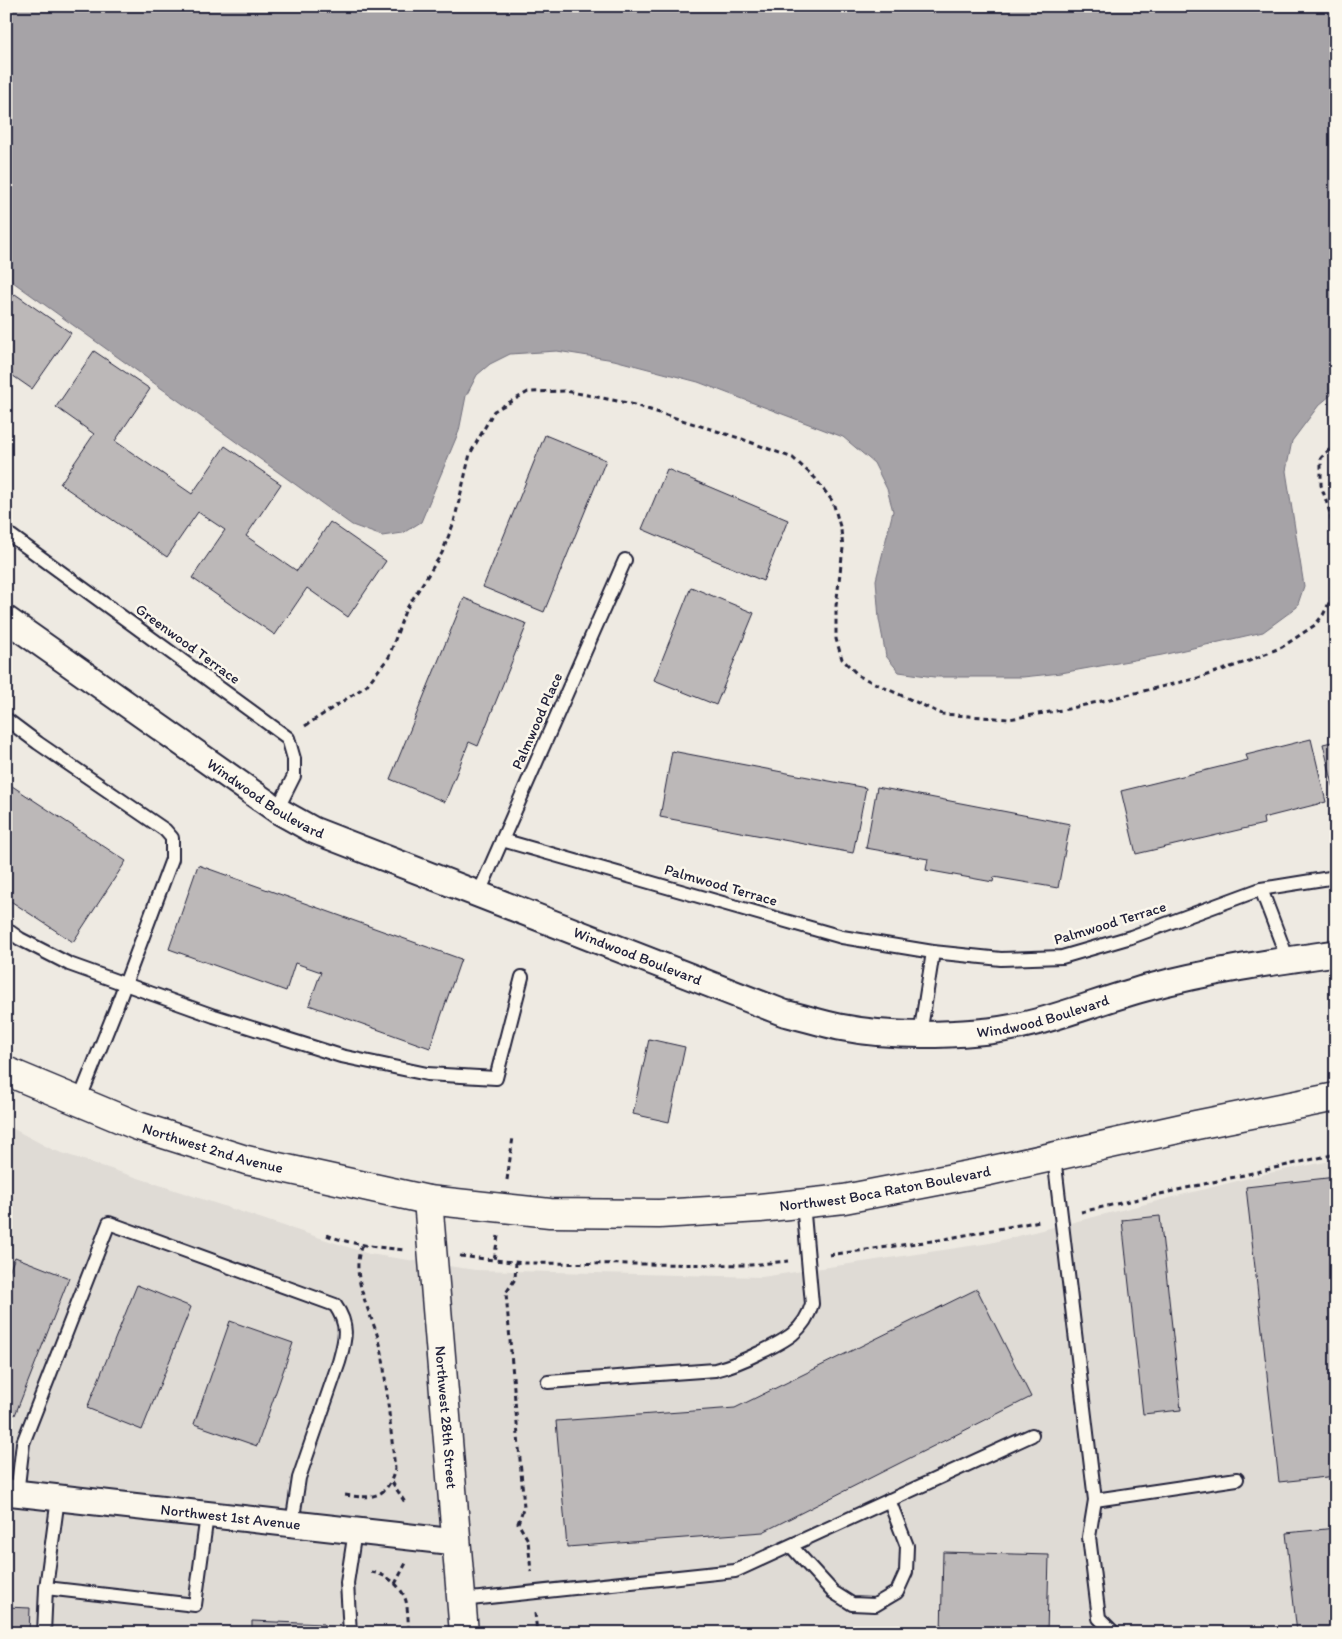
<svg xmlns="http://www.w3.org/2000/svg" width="1342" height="1639" font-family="Itim,sans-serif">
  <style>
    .built { fill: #dfdbd5 }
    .water { fill: #a6a3a7; stroke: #716f7c }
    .building { fill: #bcb8b8; stroke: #22223b }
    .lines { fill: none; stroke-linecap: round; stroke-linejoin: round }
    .lane-casing { stroke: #22223b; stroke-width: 16 }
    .street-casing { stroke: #22223b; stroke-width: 29 }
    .secondary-casing { stroke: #22223b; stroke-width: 31 }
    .path { stroke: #22223b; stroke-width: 3; stroke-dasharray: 5 4; stroke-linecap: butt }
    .lane { stroke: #fbf7ec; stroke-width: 12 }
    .street { stroke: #fbf7ec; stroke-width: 25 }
    .secondary { stroke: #fbf7ec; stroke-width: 28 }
    .labels { text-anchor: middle; stroke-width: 5; stroke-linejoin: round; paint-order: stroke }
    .street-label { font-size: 15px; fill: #22223b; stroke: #fbf7ec }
  </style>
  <rect width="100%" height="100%" fill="#eeeae2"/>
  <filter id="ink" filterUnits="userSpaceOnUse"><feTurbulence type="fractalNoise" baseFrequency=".02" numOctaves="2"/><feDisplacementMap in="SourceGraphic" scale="10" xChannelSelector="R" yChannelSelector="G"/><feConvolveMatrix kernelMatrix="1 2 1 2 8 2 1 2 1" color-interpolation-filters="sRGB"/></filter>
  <g filter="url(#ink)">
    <path class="built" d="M6,1125L53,1150L369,1254L475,1270L762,1277L990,1243L1269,1173L1336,1160V1633H6Z"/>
    <path class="water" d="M6,6H1336V391L1319,405L1292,441L1286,471L1304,586L1297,607L1263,632L1162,655L1061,673L1023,677H934L899,672L886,656L879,619L876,580L893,511L887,489L874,463L843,437L698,382L614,360L557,351L510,354L490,364L477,375L466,396L459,431L421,522L403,533L382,536L352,525L6,277Z"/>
    <g class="building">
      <path d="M15,294L71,333L32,389L6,371V307Z"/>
      <path d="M94,351L150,389L115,441L192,494L225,446L281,484L246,536L297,571L330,522L386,561L348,617L307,588L275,635L192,578L225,530L198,512L167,557L60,484L94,434L56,407Z"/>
      <path d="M545,435L606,460L544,612L483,587Z"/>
      <path d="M667,469L788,520L763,581L642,529Z"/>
      <path d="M691,587L754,613L716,705L654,680Z"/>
      <path d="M464,598L527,624L478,746L469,742L445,802L390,779Z"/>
      <path d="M1311,739L1326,802L1263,818L1264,824L1136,854L1121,791L1248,760L1246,755Z"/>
      <path d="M1336,741V797L1323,744Z"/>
      <path d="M672,751L866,788L853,853L660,817Z"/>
      <path d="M6,782L126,861L73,942L6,898Z"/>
      <path d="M877,787L1070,824L1058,888L994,877L993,882L926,870L928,859L866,848Z"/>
      <path d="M198,865L461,959L430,1048L309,1005L321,972L295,963L286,991L169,949Z"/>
      <path d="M649,1039L685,1047L669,1122L633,1114Z"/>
      <path d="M1336,1177V1476L1279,1482L1246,1187Z"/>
      <path d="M1160,1216L1181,1410L1143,1414L1122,1220Z"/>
      <path d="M15,1257L69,1278L15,1415L6,1411V1279Z"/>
      <path d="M137,1285L191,1307L142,1430L87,1408Z"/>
      <path d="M977,1289L1031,1397L763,1532L567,1547L556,1421L735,1408Z"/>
      <path d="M230,1321L293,1343L257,1446L194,1424Z"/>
      <path d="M1336,1528V1633H1297L1286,1533Z"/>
      <path d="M943,1552L1049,1555L1047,1633H941Z"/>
      <path d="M6,1607L30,1608L29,1633H6Z"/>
      <path d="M252,1621L324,1624L323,1633H252Z"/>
    </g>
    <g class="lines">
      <g class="lane-casing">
        <g id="lane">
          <path d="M6,532L288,738L294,759V776L277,810"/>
          <path d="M6,719L38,743L165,830L172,838V859L115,1011L79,1101"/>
          <path d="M502,840L842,937L933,952L1001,959L1062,957L1131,937L1261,889L1336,877"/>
          <path d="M1261,889L1288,960"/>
          <path d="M478,895L625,560"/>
          <path d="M6,929L20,939L69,964L214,1016L341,1056L427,1074L496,1078L522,977"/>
          <path d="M920,1035L933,952"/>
          <path d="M1054,1157L1095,1500L1237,1479"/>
          <path d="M548,1382L715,1370C731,1366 745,1360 759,1353C784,1341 804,1332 812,1304L803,1203"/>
          <path d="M17,1494L23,1443L109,1223L335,1305C350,1326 345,1340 339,1362L299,1478L292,1524"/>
          <path d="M58,1498L46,1588L195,1605L207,1515"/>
          <path d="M1095,1500L1089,1537L1099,1618L1114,1633"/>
          <path d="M791,1546L833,1592L852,1604L875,1605L897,1592L906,1572L907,1546L889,1500"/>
          <path d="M461,1600L735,1571L1032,1435"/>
          <path d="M44,1633L46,1588"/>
          <path d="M350,1633L347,1583L355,1531"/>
        </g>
      </g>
      <g class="street-casing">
        <g id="street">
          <path id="s1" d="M6,619L277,810L313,830L784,1013C802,1017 820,1023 839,1027C884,1036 932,1036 978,1032C1037,1028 1090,1003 1146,988C1208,971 1272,962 1336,953"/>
          <path id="s2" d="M6,1492L455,1542"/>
        </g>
      </g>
      <g class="secondary-casing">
        <g id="secondary">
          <path id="s3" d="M6,1071L138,1126L246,1160L428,1200L550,1213L659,1214L760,1208L844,1199L984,1172L1196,1125L1336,1097"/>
          <path id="s4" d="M428,1200L464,1633"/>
        </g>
      </g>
      <g class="path">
        <path d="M1336,443L1321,458V485L1330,513L1335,545L1336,558"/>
        <path d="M305,726L366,686L389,657L405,611L442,553L454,522L470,454L494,411L528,392L566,391L628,403L742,439L793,458L815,478L833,502L841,530L843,548L836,606V639L842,659L859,676L942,714L1009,719L1068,709L1198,678L1249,661L1282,647L1315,625L1323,615L1333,595L1336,579"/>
        <path d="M507,1180L513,1137"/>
        <path d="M1081,1212L1336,1154"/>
        <path d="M327,1235C352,1245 378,1247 404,1250"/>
        <path d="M498,1236L494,1260L524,1263L751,1265L788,1261"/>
        <path d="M829,1255L939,1240L1040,1221"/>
        <path d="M460,1256L494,1260"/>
        <path d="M516,1262L515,1279L506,1293L524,1507L518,1523L528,1540L531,1572"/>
        <path d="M392,1482L406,1504"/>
        <path d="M345,1495C372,1499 387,1499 395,1469C392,1441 389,1413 386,1385C384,1373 384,1360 381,1348C374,1317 348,1277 362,1245"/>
        <path d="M371,1572C386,1574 401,1585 406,1601C408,1610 408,1623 409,1633"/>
        <path d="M395,1584L406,1563"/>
        <path d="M535,1613L537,1633"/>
      </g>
      <use href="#lane" class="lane"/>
      <use href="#street" class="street"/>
      <use href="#secondary" class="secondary"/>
    </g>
  </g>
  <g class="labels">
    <g class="street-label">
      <text transform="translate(188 644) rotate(36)" y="5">Greenwood Terrace</text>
      <text transform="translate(537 721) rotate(-66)" y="5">Palmwood Place</text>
      <text dy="5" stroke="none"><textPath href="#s1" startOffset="316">Windwood Boulevard</textPath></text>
      <text transform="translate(721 885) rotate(16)" y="5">Palmwood Terrace</text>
      <text transform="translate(1110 923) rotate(-17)" y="5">Palmwood Terrace</text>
      <text dy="5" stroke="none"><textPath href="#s1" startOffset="721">Windwood Boulevard</textPath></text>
      <text dy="5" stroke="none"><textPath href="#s1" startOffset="1141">Windwood Boulevard</textPath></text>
      <text dy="5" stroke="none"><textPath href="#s3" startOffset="221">Northwest 2nd Avenue</textPath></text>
      <text dy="5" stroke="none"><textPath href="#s3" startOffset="902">Northwest Boca Raton Boulevard</textPath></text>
      <text dy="5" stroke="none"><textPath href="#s4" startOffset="218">Northwest 28th Street</textPath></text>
      <text dy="5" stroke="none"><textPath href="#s2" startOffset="226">Northwest 1st Avenue</textPath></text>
    </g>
  </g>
  <rect width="1342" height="1639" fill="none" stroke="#fbf7ec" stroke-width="25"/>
  <rect x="12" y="12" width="1317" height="1614" fill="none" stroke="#22223b" stroke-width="2" filter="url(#ink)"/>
</svg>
